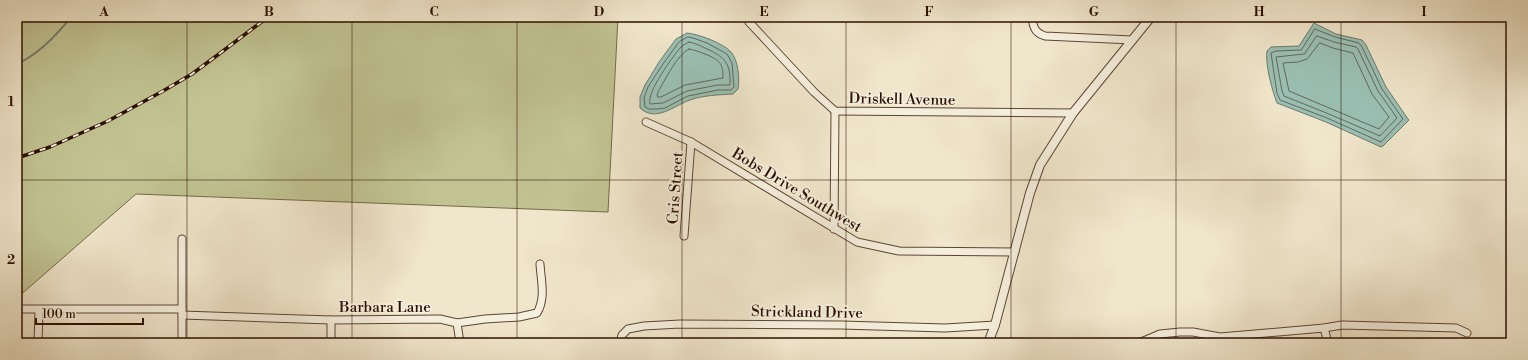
<svg xmlns="http://www.w3.org/2000/svg" width="1528" height="360" font-family="'Libre Bodoni',serif">
  <style>
    .green { fill: #c1c392; stroke: #766949 }
    .water { fill: #9ac0b4; stroke: #6e796c }
    .lines { fill: none; stroke-linecap: round; stroke-linejoin: round }
    .shore { stroke: #63685a; stroke-width: 1 }
    .stream { stroke: #6e796c; stroke-width: 2 }
    .minor-casing { stroke: #5d4533; stroke-width: 9 }
    .tertiary-casing { stroke: #5d4533; stroke-width: 10 }
    .minor { stroke: #f5efdd; stroke-width: 7 }
    .tertiary { stroke: #f5efdd; stroke-width: 8 }
    .rail-casing { stroke: #2c0f00; stroke-width: 3.5 }
    .rail { stroke: #f5efdd; stroke-width: 2; stroke-dasharray: 6; stroke-linecap: butt }
    .grid { fill: none; stroke: #2c0f00; stroke-width: 1; stroke-opacity: 0.55 }
    .labels { text-anchor: middle; stroke-width: 3.5; stroke-linejoin: round; paint-order: stroke }
    .street-label { font-size: 15px; fill: #2c0f00; stroke: #f5efdd }
    .neatline { fill: none; stroke: #2c0f00; stroke-width: 1.5 }
    .grid-label { font-size: 13px; text-anchor: middle; font-weight: bold; fill: #2c0f00 }
  </style>
  <rect width="100%" height="100%" fill="#f0e6cb"/>
  <filter id="stains"><feTurbulence type="fractalNoise" baseFrequency=".005" numOctaves="4"/><feColorMatrix values="0 0 0 0 .2 0 0 0 0 .09 0 0 0 0 .02 0 0 0 .5 -.17"/></filter>
  <radialGradient id="worn" r=".72"><stop offset=".6" stop-color="#630" stop-opacity="0"/><stop offset="1" stop-color="#630" stop-opacity=".3"/></radialGradient>
  <path class="green" d="M17,17H618L608,212L136,194L17,298Z"/>
  <g class="water">
    <path d="M1314,23L1336,34L1362,40L1366,45L1386,87L1408,119L1409,120L1383,146L1381,147L1326,122L1277,103C1272,90 1265,64 1267,51L1271,47L1299,46Z"/>
    <path d="M687,33C698,34 723,43 731,52C738,60 740,78 738,89L733,94C719,95 704,95 690,100C675,105 656,123 640,108V97L645,85L659,62L676,39Z"/>
  </g>
  <g class="lines">
    <g class="shore">
      <path d="M1315,29L1335,37L1359,43L1362,47L1382,89L1403,119L1381,142L1327,118L1280,100L1277,93L1271,53L1276,51L1301,50Z"/>
      <path d="M1317,36L1334,42L1356,47L1358,49L1378,91L1397,118L1380,136L1329,114L1284,96L1282,91L1276,57L1304,54Z"/>
      <path d="M688,37L693,38L707,43L727,54L732,63L734,87L731,90H718L688,96L665,108L657,109H649L645,107L644,98L648,87L663,64L679,42Z"/>
      <path d="M689,42C695,43 701,46 707,49C725,57 731,64 730,85H718L687,91L663,103L650,104C646,93 673,56 681,47C683,45 686,44 689,42Z"/>
      <path d="M1320,43L1333,48L1353,53L1372,94L1389,117L1379,129L1289,91L1283,63L1298,62L1307,59Z"/>
      <path d="M689,49C696,50 715,57 719,62C723,66 723,73 723,78L685,85L661,97H658L657,96L658,92C665,80 677,55 689,49Z"/>
    </g>
    <path class="stream" d="M17,64C39,54 56,36 71,17"/>
    <g class="minor-casing">
      <g id="minor">
        <path d="M747,17L749,22L814,92L835,111L1073,113"/>
        <path d="M1032,17C1033,27 1035,33 1045,36L1132,40"/>
        <path d="M646,122L691,142L857,242L899,251L1015,252"/>
        <path d="M834,229L835,111"/>
        <path d="M684,236L691,142"/>
        <path d="M182,239V343"/>
        <path d="M17,309H182"/>
        <path d="M182,315L331,320L440,319L457,323L485,319L519,317L537,313C546,298 541,281 540,264"/>
        <path d="M457,323L460,343"/>
        <path d="M1324,328L1328,343"/>
        <path d="M38,343L39,310"/>
        <path d="M331,343V320"/>
        <path d="M620,343L622,335L628,329L644,326L680,324L841,325L945,328L995,325"/>
        <path d="M1139,343L1160,334L1180,332H1193L1220,337L1324,328L1342,325L1456,328L1467,333"/>
      </g>
    </g>
    <g class="tertiary-casing">
      <path id="tertiary" d="M988,343L995,325L1030,193L1040,165L1073,113L1151,17"/>
    </g>
    <use href="#minor" class="minor"/>
    <use href="#tertiary" class="tertiary"/>
    <g class="rail-casing">
      <path id="rail" d="M17,158L50,147L108,121L163,91L192,74L219,54L268,17"/>
    </g>
    <use href="#rail" class="rail"/>
  </g>
  <path class="grid" d="M187,17V343M352,17V343M517,17V343M682,17V343M846,17V343M1011,17V343M1176,17V343M1341,17V343M17,180H1511"/>
  <g class="labels">
    <g class="street-label">
      <text transform="translate(902 99) rotate(1)" y="5">Driskell Avenue</text>
      <text transform="translate(675 188) rotate(-86)" y="5">Cris Street</text>
      <text transform="translate(797 190) rotate(31)" y="5">Bobs Drive Southwest</text>
      <text x="385" y="312">Barbara Lane</text>
      <text transform="translate(807 312) rotate(1)" y="5">Strickland Drive</text>
    </g>
  </g>
  <rect width="1528" height="360" fill="none" stroke="#f0e6cb" stroke-width="44"/>
  <path d="M36 318v6h107v-6" fill="none" stroke="#2c0f00" stroke-width="2"/>
  <text x="42" y="318" font-size="12" fill="#2c0f00" stroke="#f5efdd" stroke-width="3" paint-order="stroke">100 m</text>
  <rect x="22" y="22" width="1484" height="316" class="neatline"/>
  <g class="grid-label">
    <text x="104" y="16">A</text>
    <text x="269" y="16">B</text>
    <text x="434" y="16">C</text>
    <text x="599" y="16">D</text>
    <text x="764" y="16">E</text>
    <text x="929" y="16">F</text>
    <text x="1094" y="16">G</text>
    <text x="1259" y="16">H</text>
    <text x="1424" y="16">I</text>
    <text x="11" y="106">1</text>
    <text x="11" y="264">2</text>
  </g>
  <rect width="100%" height="100%" filter="url(#stains)"/>
  <rect width="100%" height="100%" fill="url(#worn)"/>
</svg>
